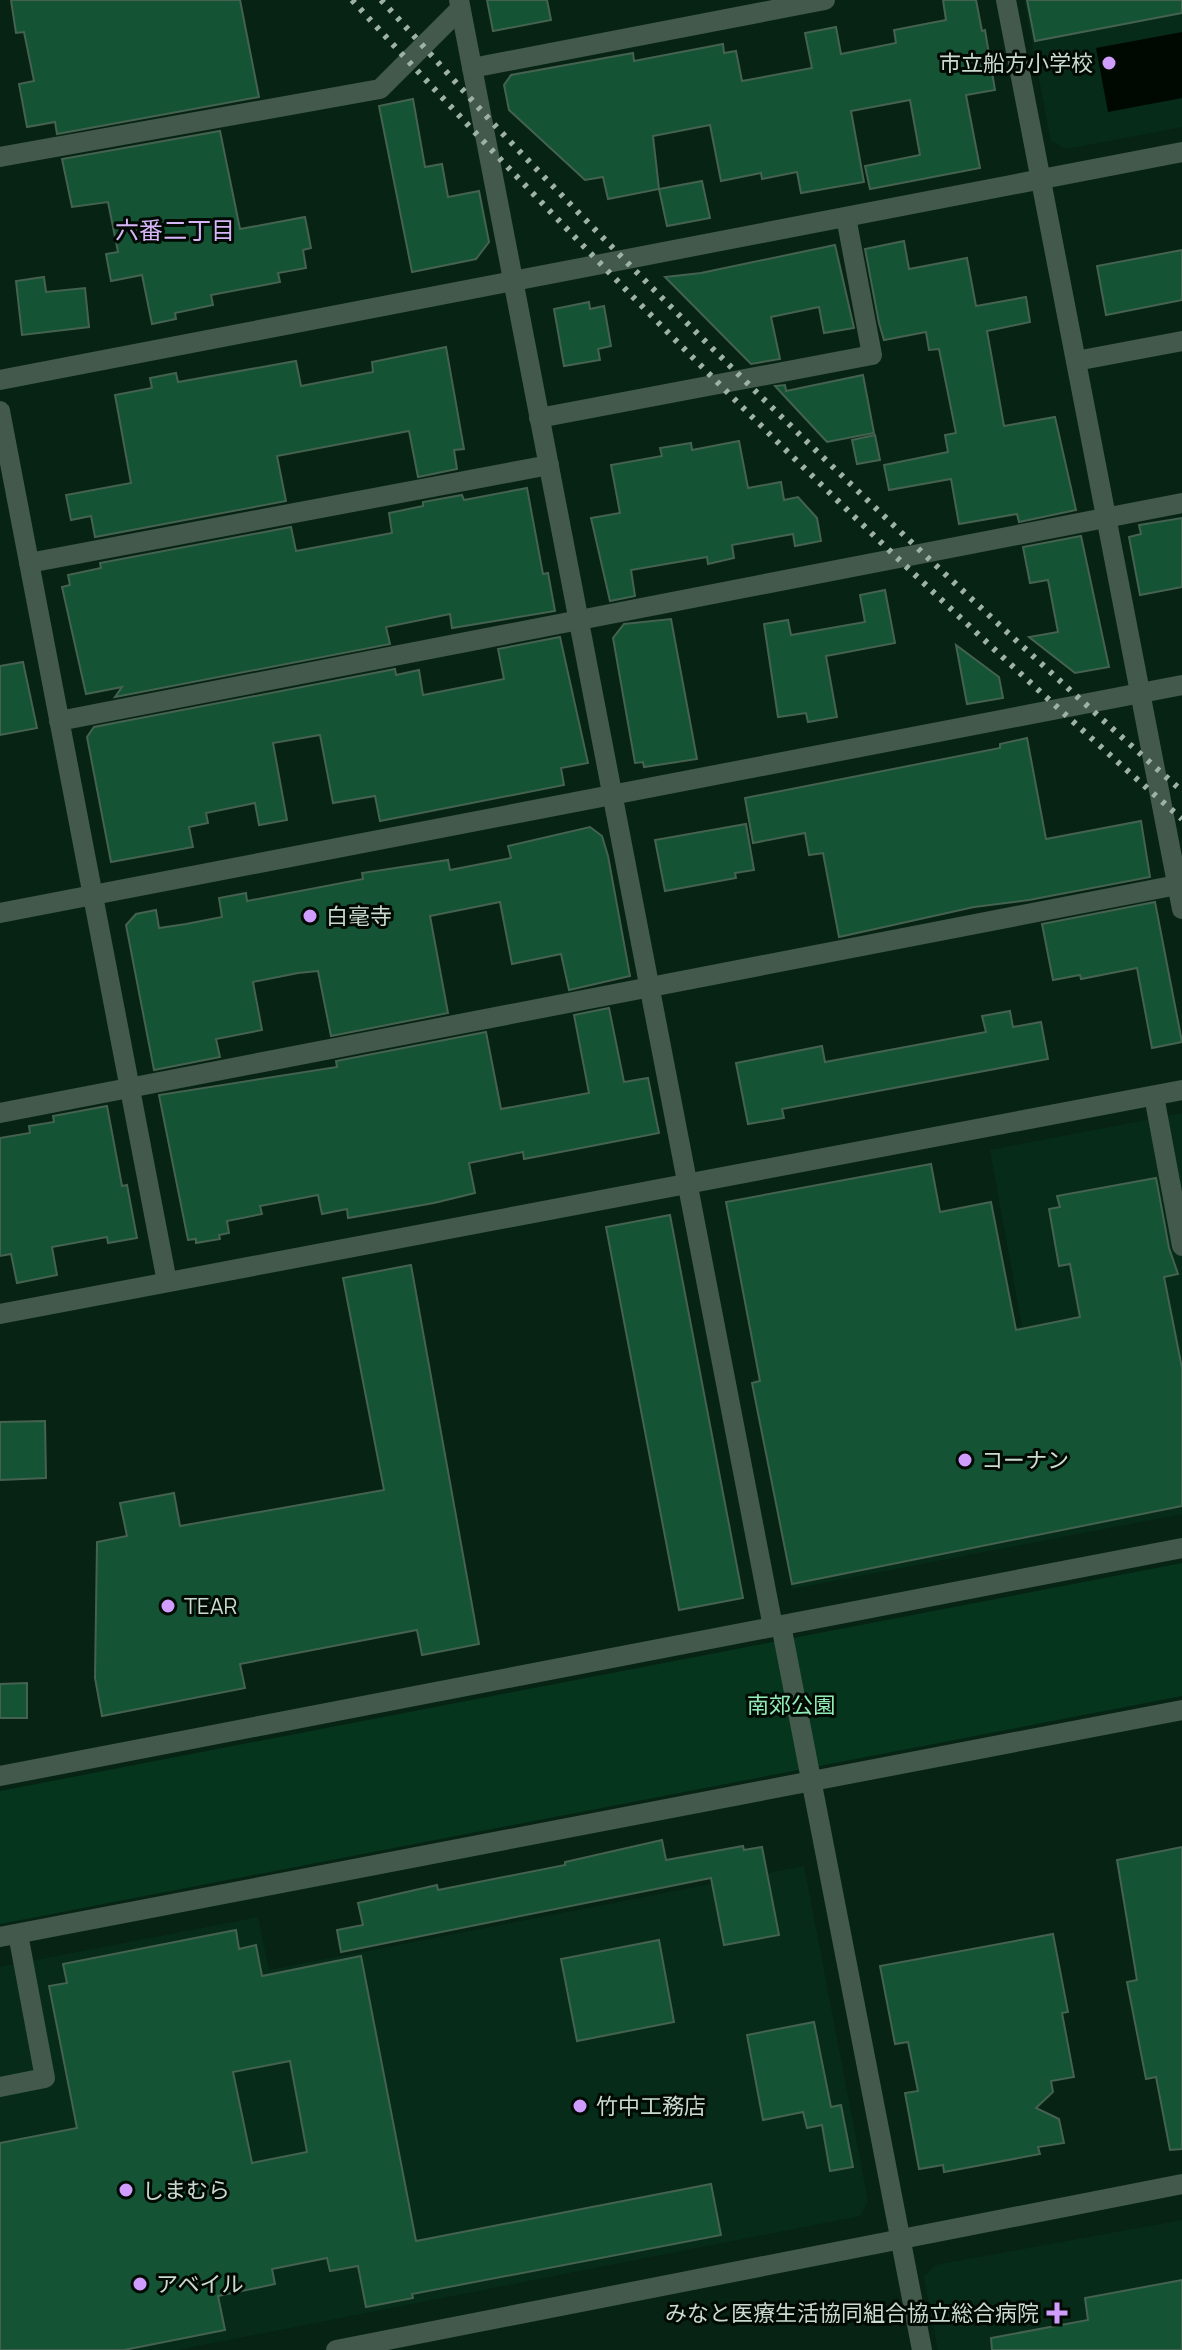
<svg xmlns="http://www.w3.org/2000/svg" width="1182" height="2350" font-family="Manrope,'Noto Sans JP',sans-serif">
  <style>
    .built { fill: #062c19 }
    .green { fill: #06351e }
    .water { fill: #000802 }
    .building { fill: #145334; stroke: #456250; stroke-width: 2; fill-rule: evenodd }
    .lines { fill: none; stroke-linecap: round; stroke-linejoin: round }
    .minor { stroke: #42594b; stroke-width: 20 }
    .rail { stroke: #9fb2a6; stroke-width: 6; stroke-dasharray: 4 8; stroke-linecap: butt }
    .poi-dot { fill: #d09dff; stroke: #020a04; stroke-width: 3 }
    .labels { text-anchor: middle; stroke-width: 6; stroke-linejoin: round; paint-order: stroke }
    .poi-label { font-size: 22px; fill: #cbdbd0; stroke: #020a04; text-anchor: start }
    .park-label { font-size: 22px; fill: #92ebb6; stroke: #020a04 }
    .neighbourhood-label { font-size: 24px; fill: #d7b5f9; stroke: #020a04 }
  </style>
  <rect width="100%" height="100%" fill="#072314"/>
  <g class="built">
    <path d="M1024,0H1182V127L1066,149L1051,141Z"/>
    <path d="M1182,1113V1514L792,1589L752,1379L1022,1326L990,1150Z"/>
    <path d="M804,1866L868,2201L860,2216L177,2350H0V1967L258,1917L269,1970Z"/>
    <path d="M1182,2220V2350H938L924,2277L935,2265Z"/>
  </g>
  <path class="green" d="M1182,1563V1696L0,1924V1791Z"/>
  <path class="water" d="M1182,32V98L1108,112L1096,48Z"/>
  <g class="building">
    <path d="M11,0H240L259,97L57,134L55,122L27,127L19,84L34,81L24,32L16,33Z"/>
    <path d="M487,0H547L551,20L493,31Z"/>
    <path d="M943,0H976L982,31L985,30L995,90L966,95L980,168L870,189L865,166L920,155L910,100L851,111L864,182L801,193L797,172L762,179L761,173L721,181L710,125L653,136L659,189L608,199L603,177L585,180L509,110L504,85L511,75L633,53L634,61L723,44L724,53L736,51L742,81L812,68L805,33L836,27L841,54L896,43L894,30L946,20Z"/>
    <path d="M1027,0H1182V13L1035,41Z"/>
    <path d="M413,99L425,167L442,164L448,197L479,191L489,242L476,259L412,272L379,106Z"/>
    <path d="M220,131L240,229L305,217L311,248L303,250L306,268L278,273L280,282L211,295L213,305L175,313L176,319L152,324L142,275L111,281L106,254L118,252L108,202L72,207L62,159Z"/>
    <path d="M702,181L710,218L667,226L659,189Z"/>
    <path d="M904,241L909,269L967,258L976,306L1026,297L1030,322L987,331L1004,426L1055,417L1076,510L1019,522L1017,514L959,524L951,479L889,490L884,465L948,452L945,435L956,433L939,349L929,350L926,332L884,340L879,323L865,249Z"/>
    <path d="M835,245L854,328L824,333L819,307L771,317L780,359L751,364L665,277L701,273Z"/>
    <path d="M1182,250V300L1106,315L1097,266Z"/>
    <path d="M44,277L46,292L85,288L89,327L22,335L16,281Z"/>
    <path d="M589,302L590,309L604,306L611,346L598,349L600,360L564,366L554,309Z"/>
    <path d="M446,347L464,449L454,450L457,469L418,477L409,431L277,456L286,501L95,537L91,516L71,520L66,495L131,483L115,395L152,388L150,378L176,373L178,382L296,361L301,386L373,372L372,362Z"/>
    <path d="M863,375L874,433L827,442L775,386L785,385L786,391Z"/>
    <path d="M875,435L880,460L857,464L852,440Z"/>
    <path d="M739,441L748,488L781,482L784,500L798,497L817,518L821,541L795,546L793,534L732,545L734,558L708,564L707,557L631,570L635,596L610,601L591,518L620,513L611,465L662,456L660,448L691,443L692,450Z"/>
    <path d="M527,488L543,574L548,573L555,611L452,628L450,614L386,627L390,644L115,697L122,687L86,694L62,587L70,585L68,575L101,568L100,563L291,527L296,551L392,533L389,513L423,506V502L462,495L464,500Z"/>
    <path d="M1182,518V587L1140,595L1129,537L1141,534L1139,525Z"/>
    <path d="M1081,536L1109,667L1075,673L1029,637L1058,632L1048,580L1030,583L1023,547Z"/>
    <path d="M885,590L895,643L826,656L837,717L808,722L806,713L778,717L764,624L788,620L791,635L865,622L860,595Z"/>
    <path d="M671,619L697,759L644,767L643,762L635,763L613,638L624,624Z"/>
    <path d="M560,637L588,763L561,768L564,785L380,821L375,796L333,803L320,735L273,743L287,820L259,825L255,803L206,813L208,823L189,827L193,847L111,862L87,737L94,727L395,669L396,675L419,670L423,695L504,679L498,649Z"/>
    <path d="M956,645L999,677L1003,698L967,704Z"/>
    <path d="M23,662L37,728L0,735V666Z"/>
    <path d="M1027,738L1046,839L1141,821L1150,877L1029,900L974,907L839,937L823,853L809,855L805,833L753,843L745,798L1000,748V744Z"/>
    <path d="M746,824L754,870L735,873L736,878L665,891L655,840Z"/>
    <path d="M590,827L602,836L608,856L630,976L569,990L561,954L512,964L500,902L430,916L448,1013L331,1036L318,971L298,973L253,982L262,1030L216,1039L220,1057L154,1070L126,925L136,914L156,910L159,928L186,924L222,917L219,898L246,893L247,901L363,879L362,873L448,860L450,870L511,858L508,846Z"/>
    <path d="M1155,902L1182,1042L1152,1048L1137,968L1081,979L1080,975L1053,980L1042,924Z"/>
    <path d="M609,1008L624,1082L648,1078L659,1133L524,1159L523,1152L469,1163L475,1193L434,1203L348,1218L347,1209L322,1214L318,1195L260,1206L262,1214L227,1221L229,1233L219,1235L220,1239L196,1243V1239L188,1240L159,1095L337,1067L336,1061L486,1032L501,1109L589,1093L574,1015Z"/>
    <path d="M1010,1011L1013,1027L1041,1022L1048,1059L782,1109L784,1118L748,1124L736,1063L822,1046L825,1062L986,1032L982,1016Z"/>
    <path d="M107,1106L122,1186L127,1185L137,1238L108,1243L107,1237L52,1247L57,1275L17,1283L11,1254L0,1256V1138L30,1133L29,1126L54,1122L53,1116Z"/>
    <path d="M931,1164L940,1212L991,1202L1016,1330L1080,1317L1070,1264L1059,1266L1049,1209L1060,1207L1057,1196L1156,1178L1169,1248L1178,1274L1164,1277L1182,1368V1506L792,1584L752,1383L760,1381L726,1202Z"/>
    <path d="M670,1215L743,1598L679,1610L606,1227Z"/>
    <path d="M411,1265L479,1644L422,1655L417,1630L240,1664L245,1688L102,1716L95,1678L97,1542L127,1536L120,1503L174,1493L180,1526L384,1490L343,1278Z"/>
    <path d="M45,1421L46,1478L0,1480V1422Z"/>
    <path d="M27,1683V1718H0V1684Z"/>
    <path d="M662,1840L666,1860L743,1846L744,1850L762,1847L779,1935L724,1945L711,1878L341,1952L337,1930L363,1925L358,1903L437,1885L438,1890L565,1865V1862Z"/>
    <path d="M1182,1847V2149L1170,2150L1156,2077L1146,2079L1127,1982L1137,1980L1117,1860Z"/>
    <path d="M236,1930L239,1949L256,1945L262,1976L361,1956L416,2241L711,2184L721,2235L412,2294L413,2298L366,2307L358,2266L330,2271L327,2258L272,2269L275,2284L218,2296L225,2330L124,2350H0V2143L77,2128L49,1986L67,1983L63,1964ZM290,2061L307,2152L252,2163L233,2072Z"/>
    <path d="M1053,1934L1068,2012L1062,2013L1074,2077L1051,2081L1053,2092L1036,2108L1059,2119L1064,2143L1038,2147L1040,2154L944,2172L943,2165L919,2169L905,2093L918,2091L908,2042L895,2044L880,1966Z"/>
    <path d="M659,1940L674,2022L577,2041L561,1959Z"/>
    <path d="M814,2022L831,2107L841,2105L853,2167L830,2171L822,2125L807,2128L803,2112L763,2120L747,2035Z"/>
    <path d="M1182,2280V2350H992L991,2338L1088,2320L1085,2298Z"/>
  </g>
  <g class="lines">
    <g class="minor">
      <path d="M459,0L773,1627"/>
      <path d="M1006,0L1182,909"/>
      <path d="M472,68L825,0"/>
      <path d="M0,157L380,89L460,9"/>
      <path d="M1076,361L1182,341"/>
      <path d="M0,380L1182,152"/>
      <path d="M0,411L167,1282"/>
      <path d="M539,418L872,355L846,217"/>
      <path d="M29,563L549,465"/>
      <path d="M59,721L1182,503"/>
      <path d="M0,913L1182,685"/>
      <path d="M1154,1096L1182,1246"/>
      <path d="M0,1113L1182,884"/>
      <path d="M0,1314L1182,1090"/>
      <path d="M781,1625L922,2350"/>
      <path d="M0,1776L1182,1548"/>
      <path d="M0,1937L1182,1710"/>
      <path d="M0,2087L45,2078L18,1934"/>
      <path d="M336,2350L1182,2184"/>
    </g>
    <g class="rail">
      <path d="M352,0C615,287 890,562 1182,819"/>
      <path d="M381,0C422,44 462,90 503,134C720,362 947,582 1182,791"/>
    </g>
  </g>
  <g class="poi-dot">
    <circle cx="1109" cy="63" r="8"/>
    <circle cx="310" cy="916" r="8"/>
    <circle cx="965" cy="1460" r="8"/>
    <circle cx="168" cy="1606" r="8"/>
    <circle cx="580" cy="2106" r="8"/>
    <circle cx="126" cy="2190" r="8"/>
    <circle cx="140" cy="2284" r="8"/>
    <path d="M1053 2301h8v8h8v8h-8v8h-8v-8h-8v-8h8z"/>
  </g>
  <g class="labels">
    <g class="poi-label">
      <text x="1093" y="71" text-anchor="end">市立船方小学校</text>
      <text x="326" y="924">白毫寺</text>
      <text x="981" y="1468">コーナン</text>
      <text x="184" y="1614">TEAR</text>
      <text x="596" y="2114">竹中工務店</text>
      <text x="142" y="2198">しまむら</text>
      <text x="156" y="2292">アベイル</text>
      <text x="1039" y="2321" text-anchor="end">みなと医療生活協同組合協立総合病院</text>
    </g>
    <g class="park-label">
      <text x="791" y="1713">南郊公園</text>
    </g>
    <g class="neighbourhood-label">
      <text x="175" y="239">六番二丁目</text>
    </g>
  </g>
</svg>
